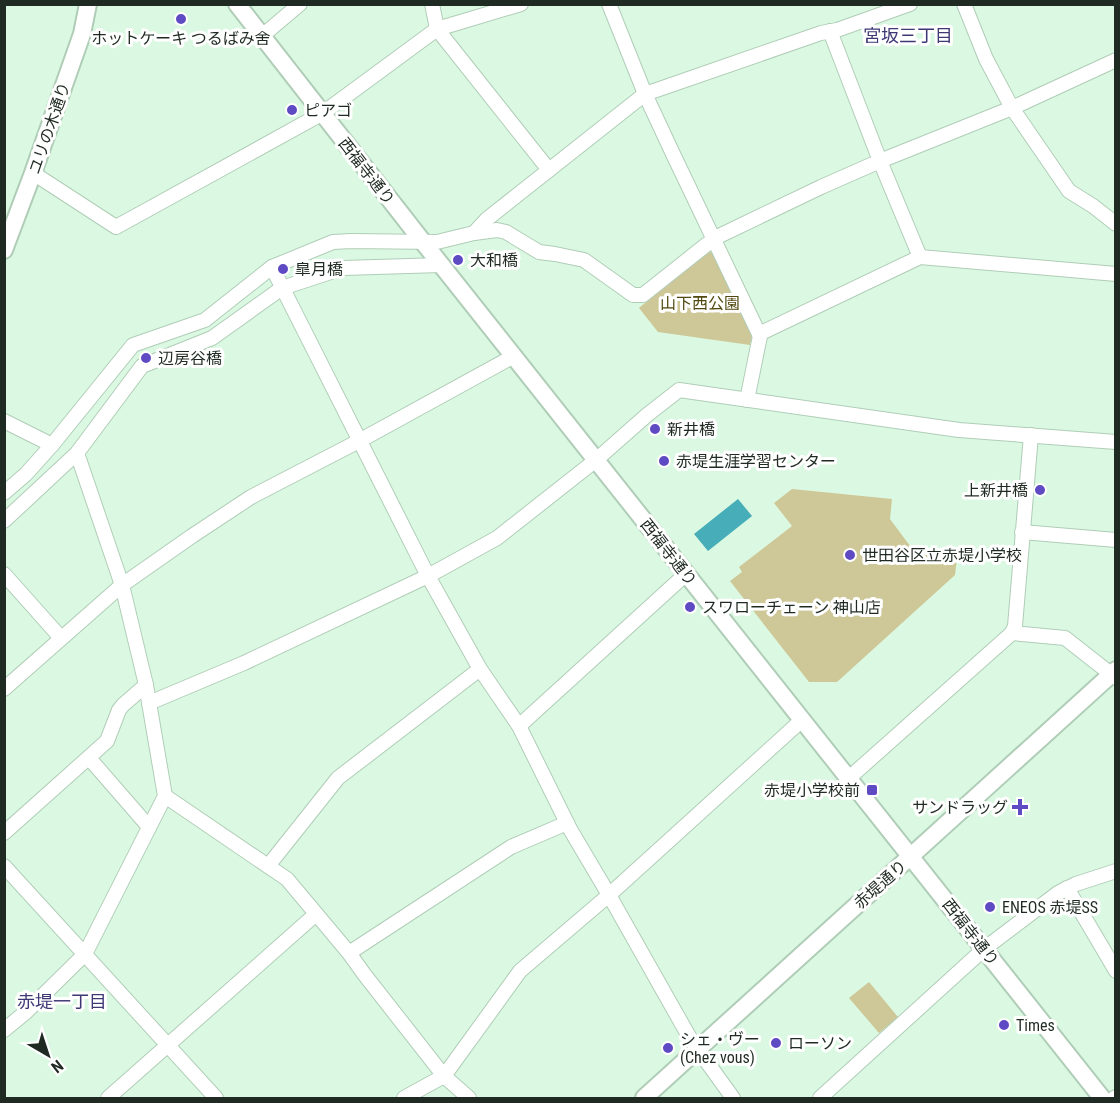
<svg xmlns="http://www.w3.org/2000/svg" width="1120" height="1103" font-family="'Roboto Condensed','Noto Sans JP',sans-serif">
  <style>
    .green { fill: #cec797 }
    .water { fill: #46adb9 }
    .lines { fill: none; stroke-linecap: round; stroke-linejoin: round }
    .minor-casing { stroke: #b0cdb7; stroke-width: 16 }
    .tertiary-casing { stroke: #b0cdb7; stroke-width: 20 }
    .minor { stroke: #fff; stroke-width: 14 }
    .tertiary { stroke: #fff; stroke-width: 16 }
    .poi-dot { fill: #5e4ac2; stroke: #fff; stroke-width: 2 }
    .labels { text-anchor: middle; stroke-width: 6; stroke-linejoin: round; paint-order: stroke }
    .poi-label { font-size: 16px; fill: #1f2a22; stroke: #fff; text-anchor: start }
    .street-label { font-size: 16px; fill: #1f2a22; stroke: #fff }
    .park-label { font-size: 16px; fill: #524910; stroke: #fff }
    .neighbourhood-label { font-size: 18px; fill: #3e3875; stroke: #fff }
  </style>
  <rect width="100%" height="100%" fill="#dbf9e2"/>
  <g class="green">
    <path d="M707,251L715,254L753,332L750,345L658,332L639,308Z"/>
    <path d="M792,489L892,499L890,519L916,554L957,558L955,575L837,682H809L730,581L742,572L739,567L792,526L774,503Z"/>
    <path d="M869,982L898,1017L879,1033L849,998Z"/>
  </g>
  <path class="water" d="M738,499L752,516L708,551L694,534Z"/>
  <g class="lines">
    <g class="minor-casing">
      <g id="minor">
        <path d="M432,4L437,29L549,170"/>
        <path d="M609,4L645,94L673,154L760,336L747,400"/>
        <path d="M964,4L986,59L1012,108L1069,191L1093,206L1116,224"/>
        <path d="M830,31L880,161L920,257"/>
        <path d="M262,36L300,4"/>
        <path d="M33,173L116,227L323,113L437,29L521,4"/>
        <path d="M474,233L487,219L645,94L821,33L837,30L910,4"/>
        <path d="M272,267L428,576L480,669L519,726L570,829L609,895L691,1040L733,1098"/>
        <path d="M759,334L920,257L1116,274"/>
        <path d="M4,421L52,445"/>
        <path d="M4,493L26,474L52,445L133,345L205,320L272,267L333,242L351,241L437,242L474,233L497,230L506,232L539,252L555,254L584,260L633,295H643L706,245L719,236L821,187L880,161L1012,108L1116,60"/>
        <path d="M4,521L77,453L142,366L212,338L282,288L343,268L442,265"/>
        <path d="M1022,532L1116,540"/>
        <path d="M4,574L61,638"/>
        <path d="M1012,633L1065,638L1116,678"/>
        <path d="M4,689L122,585L192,536L251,497L359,441L514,356"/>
        <path d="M149,703L244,663L428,576L497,538L596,460L647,415L679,390L959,430L1116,442"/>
        <path d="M519,726L686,574"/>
        <path d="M89,758L149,827"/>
        <path d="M849,778L1012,633L1015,626L1031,435"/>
        <path d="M165,796L287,879L349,953L364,974L444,1076L469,1098"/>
        <path d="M4,833L107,741L119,710L123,705L146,685"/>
        <path d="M4,866L216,1098"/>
        <path d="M268,866L338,778L480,669"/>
        <path d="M1067,888L1116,971"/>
        <path d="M349,953L511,847L567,823"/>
        <path d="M4,1030L26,1012L85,954L165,796L146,685L122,585L77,453"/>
        <path d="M108,1098L316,914"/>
        <path d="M404,1098L444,1076L520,971L609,895L802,720"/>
        <path d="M820,1098L984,949L1058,893L1076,884L1116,871"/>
        <path d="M1114,1098L1116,1097"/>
      </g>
    </g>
    <g class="tertiary-casing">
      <g id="tertiary">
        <path d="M237,4L423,242L1102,1098"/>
        <path d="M4,250L33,173L82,34L88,4"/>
        <path d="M644,1098L1116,670"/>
      </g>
    </g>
    <use href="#minor" class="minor"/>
    <use href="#tertiary" class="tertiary"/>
  </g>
  <g class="poi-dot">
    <circle cx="181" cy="19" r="6"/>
    <circle cx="292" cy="110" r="6"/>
    <circle cx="458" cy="260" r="6"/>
    <circle cx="283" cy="269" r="6"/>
    <circle cx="146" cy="358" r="6"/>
    <circle cx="655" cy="429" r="6"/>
    <circle cx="664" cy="461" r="6"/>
    <circle cx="1040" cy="490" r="6"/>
    <circle cx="850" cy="555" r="6"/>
    <circle cx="690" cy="607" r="6"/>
    <rect x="866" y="784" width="12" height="12" rx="3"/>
    <path d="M1017 798h6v6h6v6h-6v6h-6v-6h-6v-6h6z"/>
    <circle cx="990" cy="907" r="6"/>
    <circle cx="1004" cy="1025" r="6"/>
    <circle cx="776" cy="1043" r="6"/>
    <circle cx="668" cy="1048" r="6"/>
  </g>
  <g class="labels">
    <g class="poi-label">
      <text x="181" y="44" text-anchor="middle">ホットケーキ つるばみ舍</text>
      <text x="304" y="116">ピアゴ</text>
      <text x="470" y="266">大和橋</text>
      <text x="295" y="275">皐月橋</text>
      <text x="158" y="364">辺房谷橋</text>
      <text x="667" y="435">新井橋</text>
      <text x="676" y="467">赤堤生涯学習センター</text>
      <text x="1028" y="496" text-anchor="end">上新井橋</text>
      <text x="862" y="561">世田谷区立赤堤小学校</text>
      <text x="702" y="613">スワローチェーン 神山店</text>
      <text x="860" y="796" text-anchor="end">赤堤小学校前</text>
      <text x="1008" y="813" text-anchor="end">サンドラッグ</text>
      <text x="1002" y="913">ENEOS 赤堤SS</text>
      <text x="1016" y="1031">Times</text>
      <text x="680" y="1045">シェ・ヴー<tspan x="680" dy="18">(Chez vous)</tspan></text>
      <text x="788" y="1049">ローソン</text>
    </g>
    <g class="street-label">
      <text transform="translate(49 128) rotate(-71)" y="6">ユリの木通り</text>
      <text transform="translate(367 171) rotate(52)" y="6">西福寺通り</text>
      <text transform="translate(669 552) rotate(52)" y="6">西福寺通り</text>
      <text transform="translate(880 884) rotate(-42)" y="6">赤堤通り</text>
      <text transform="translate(971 932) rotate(52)" y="6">西福寺通り</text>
    </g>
    <g class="park-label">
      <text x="700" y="309">山下西公園</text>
    </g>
    <g class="neighbourhood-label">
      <text x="908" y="42">宮坂三丁目</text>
      <text x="62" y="1008">赤堤一丁目</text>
    </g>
  </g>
  <rect width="1120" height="1103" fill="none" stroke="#1f2a22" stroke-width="12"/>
  <g transform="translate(48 1055) rotate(141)" stroke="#ffffff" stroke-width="4.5" paint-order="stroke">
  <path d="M0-4.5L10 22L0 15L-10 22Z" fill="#1f2a22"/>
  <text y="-9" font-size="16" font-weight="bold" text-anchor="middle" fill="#1f2a22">N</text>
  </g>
</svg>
